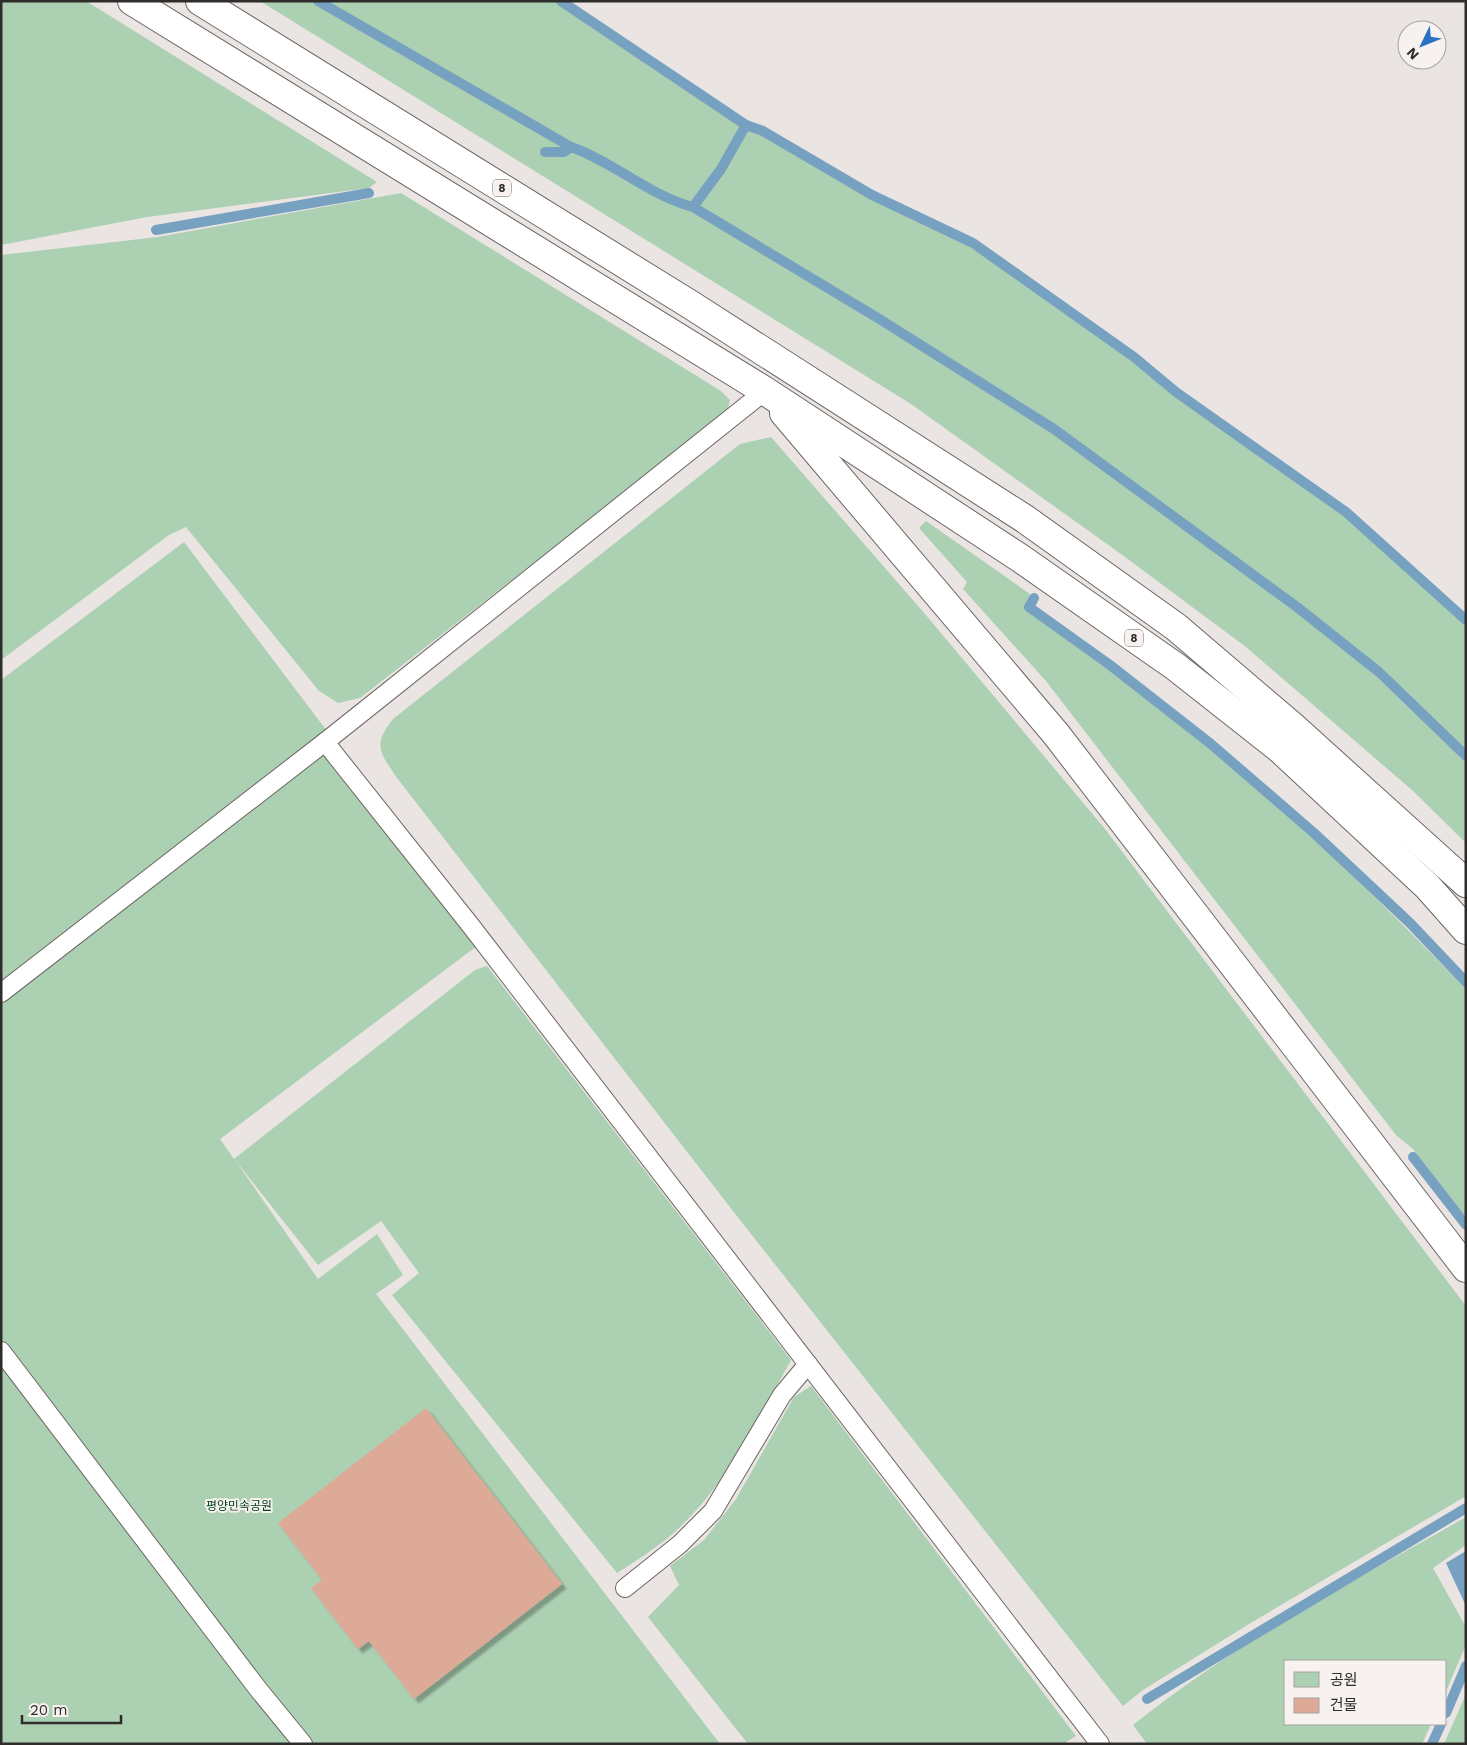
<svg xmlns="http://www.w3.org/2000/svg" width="1467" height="1745" font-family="'Work Sans','Noto Sans KR',sans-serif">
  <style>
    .green { fill: #acd0b2 }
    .water { fill: #76a1c0 }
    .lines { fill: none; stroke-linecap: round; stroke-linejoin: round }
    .stream { stroke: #76a1c0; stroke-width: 10 }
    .building { fill: #dcaa96; filter: url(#shadow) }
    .lane-casing { stroke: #6c6765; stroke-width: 20 }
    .highway-casing { stroke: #6c6765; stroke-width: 30 }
    .lane { stroke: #fff; stroke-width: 18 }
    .highway { stroke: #fff; stroke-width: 28 }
    .labels { text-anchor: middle; stroke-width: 4; stroke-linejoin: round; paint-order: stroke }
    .shield { fill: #f7f1ef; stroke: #6b6866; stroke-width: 1 }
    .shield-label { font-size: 11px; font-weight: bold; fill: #2f2d2c }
    .park-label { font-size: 12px; fill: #00461b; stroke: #f7f1ef }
  </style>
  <defs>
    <filter id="shadow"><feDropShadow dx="4.5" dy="4.5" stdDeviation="1" flood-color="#0004"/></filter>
  </defs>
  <rect width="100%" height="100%" fill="#eae4e2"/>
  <g class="green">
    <path d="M1,1H86L377,182L369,188L147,217L1,245Z"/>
    <path d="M260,1H311L565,146L561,148L541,149L542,155H563L574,152L590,157L674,206L691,209L1052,431L1295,608L1375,675L1466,762V843L1412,790L1246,647L1121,554L911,404Z"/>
    <path d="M322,1H554L742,125L718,167L689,204L677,201L593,152L573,145L369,30Z"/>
    <path d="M749,129L761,133L872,198L971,247L1133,359L1175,395L1344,514L1466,624V750L1382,668L1299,603L1057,426L698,207L724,171Z"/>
    <path d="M401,193L721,391L730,400L727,413L360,698L338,703L319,691L186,527L169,535L1,660V255L158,237Z"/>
    <path d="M771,437L925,614L1105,829L1466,1306V1496L1249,1624L1143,1690L1123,1706L740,1220L397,778C380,752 372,746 393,719L740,444Z"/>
    <path d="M926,521L1030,594L1024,606L1108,668L1209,747L1312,836L1405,927L1466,989V1217L1413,1149L1396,1135L1046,681L963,589L967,582L919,528Z"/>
    <path d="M184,542L485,940L220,1139L234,1159L475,970L487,966L791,1360C762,1412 729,1478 687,1520C666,1542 642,1557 617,1573L392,1295L419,1273L381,1221L318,1265L235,1160L318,1279L377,1234L403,1275L376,1294L720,1744H1V680Z"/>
    <path d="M811,1386L1076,1736L1063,1744H748L648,1617L679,1585L670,1566L704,1540L736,1499L794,1397Z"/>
    <path d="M1466,1517V1545L1433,1568L1466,1627V1645L1446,1691V1661H1286V1724H1431L1422,1744H1147L1133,1725C1235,1643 1353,1582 1466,1517Z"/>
    <path d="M1466,1694V1744H1444Z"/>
  </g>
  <path class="water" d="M1466,1551V1606L1446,1563Z"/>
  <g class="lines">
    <g class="stream">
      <path d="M318,1L571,147C614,162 650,196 693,207L881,320L1054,429L1297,607L1379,672L1466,756"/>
      <path d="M561,1L746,125L763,131L872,195L973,243L1134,357L1176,392L1346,512L1466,620"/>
      <path d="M545,152H564L571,147"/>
      <path d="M693,207L721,169L746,125"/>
      <path d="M156,230L369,193"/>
      <path d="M1034,598L1029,607L1110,665L1211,744L1314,833L1410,923L1466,982"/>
      <path d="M1413,1157L1466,1225"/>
      <path d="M1147,1699L1466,1508"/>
      <path d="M1446,1713L1466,1666"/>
      <path d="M1432,1744L1441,1724"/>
    </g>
  </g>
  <path class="building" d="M426,1408L562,1584L414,1699L369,1641L358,1649L311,1588L322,1580L278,1523Z"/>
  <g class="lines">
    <g class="lane-casing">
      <g id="lane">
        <path d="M325,742L471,926L1100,1744"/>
        <path d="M1,993L325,742L765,391"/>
        <path d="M1,1351L258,1689L303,1744"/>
        <path d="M625,1588L680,1544L713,1511L782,1395L808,1364"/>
      </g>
    </g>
    <g class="highway-casing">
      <g id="highway">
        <path d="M132,1L765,391L1020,558L1176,667L1280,749L1427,886L1466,930"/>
        <path d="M200,1L691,305L1025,519L1176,627L1292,726L1466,883"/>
        <path d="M784,413L1056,734L1466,1268"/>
      </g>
    </g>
    <use href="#lane" class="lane"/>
    <use href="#highway" class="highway"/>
  </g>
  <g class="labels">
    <g class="shield">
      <rect x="493" y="179.5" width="18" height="17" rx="4"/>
      <rect x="1125" y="629.5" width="18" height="17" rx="4"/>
    </g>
    <g class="shield-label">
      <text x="502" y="192">8</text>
      <text x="1134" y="642">8</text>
    </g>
    <g class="park-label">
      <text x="239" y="1510">평양민속공원</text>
    </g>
  </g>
  <rect width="1467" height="1745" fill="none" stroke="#2f2d2c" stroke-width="5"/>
  <rect x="1284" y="1660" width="162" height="65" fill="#f7f1ef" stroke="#a7a3a1"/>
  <rect x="1294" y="1672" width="25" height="15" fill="#acd0b2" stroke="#a7a3a1"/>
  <text x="1330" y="1685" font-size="15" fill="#2f2d2c">공원</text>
  <rect x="1294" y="1698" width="25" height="15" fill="#dcaa96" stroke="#a7a3a1"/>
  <text x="1330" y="1710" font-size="15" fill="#2f2d2c">건물</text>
  <g transform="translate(1422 45) rotate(227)"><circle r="24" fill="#f7f1ef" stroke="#a7a3a1"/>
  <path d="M0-4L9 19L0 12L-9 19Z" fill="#2772c2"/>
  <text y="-8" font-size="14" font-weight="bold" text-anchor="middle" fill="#2f2d2c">N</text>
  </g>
  <path d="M22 1715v8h99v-8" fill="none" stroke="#2f2d2c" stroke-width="2.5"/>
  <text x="30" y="1715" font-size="15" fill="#2f2d2c" stroke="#f7f1ef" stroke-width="4" paint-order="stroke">20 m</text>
</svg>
